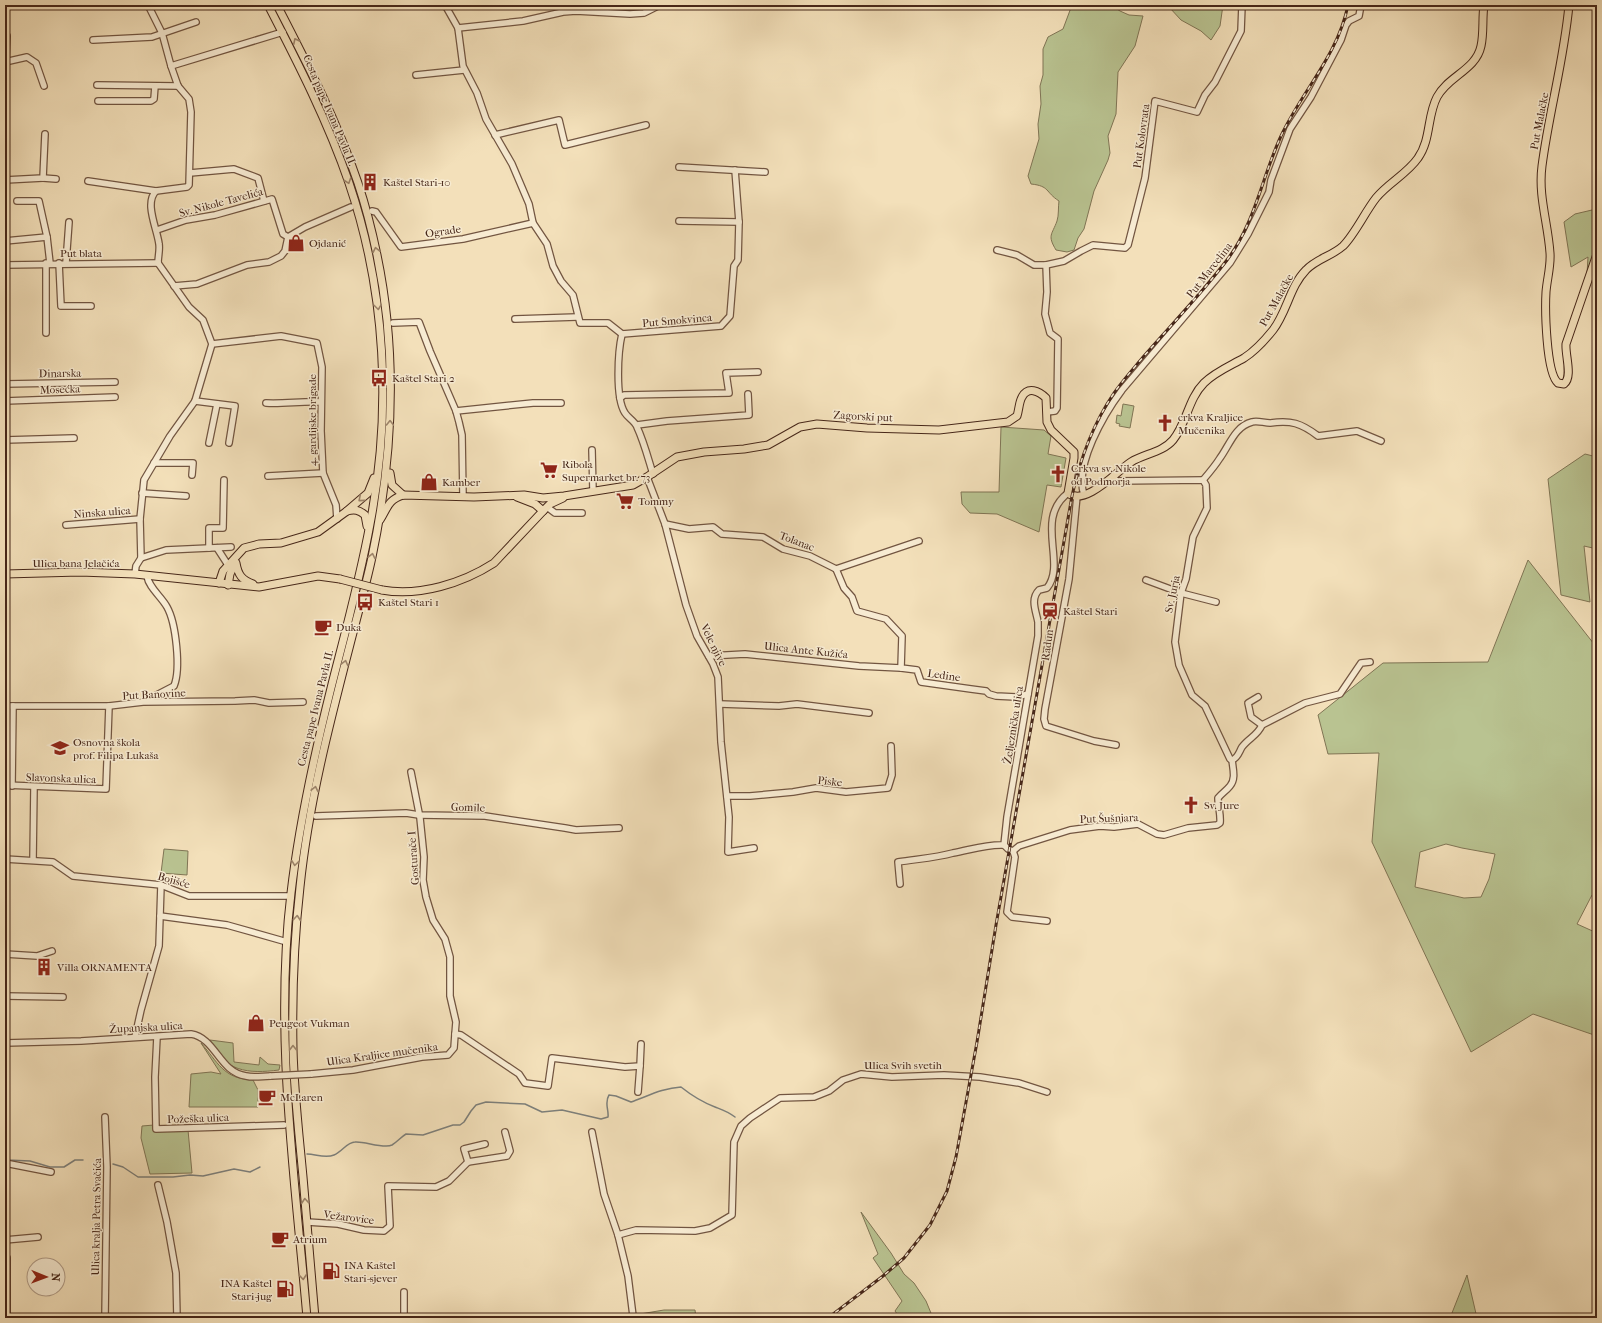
<svg xmlns="http://www.w3.org/2000/svg" width="1602" height="1323" font-family="'IM FELL French Canon',serif">
  <style>
    .green { fill: #b9c391; stroke: #807555; fill-rule: evenodd }
    .lines { fill: none; stroke-linecap: round; stroke-linejoin: round }
    .stream { stroke: #7d7f7a; stroke-width: 1.5 }
    .minor-casing { stroke: #725541; stroke-width: 8 }
    .major-casing { stroke: #472719; stroke-width: 9 }
    .minor { stroke: #f7ebd2; stroke-width: 5.5 }
    .major { stroke: #f3e0ba; stroke-width: 7 }
    .rail-casing { stroke: #472719; stroke-width: 3 }
    .rail { stroke: #f7ebd2; stroke-width: 1.5; stroke-dasharray: 4.5; stroke-linecap: butt }
    .minor-bridge-casing { stroke: #725541; stroke-width: 8; stroke-linecap: butt }
    .major-bridge-casing { stroke: #472719; stroke-width: 9; stroke-linecap: butt }
    .minor-bridge { stroke: #f7ebd2; stroke-width: 5.5 }
    .major-bridge { stroke: #f3e0ba; stroke-width: 7 }
    .oneway { stroke: #9d846a }
    .labels { text-anchor: middle; stroke-width: 3; stroke-linejoin: round; paint-order: stroke }
    .street-label { font-size: 11px; fill: #472719; stroke: #f7ebd2 }
    .poi-label { font-size: 11px; fill: #472719; stroke: #f7ebd2; text-anchor: start }
  </style>
  <rect width="100%" height="100%" fill="#f3e0ba"/>
  <filter id="stains"><feTurbulence type="fractalNoise" baseFrequency=".005" numOctaves="4"/><feColorMatrix values="0 0 0 0 .2 0 0 0 0 .09 0 0 0 0 .02 0 0 0 .5 -.17"/></filter>
  <radialGradient id="worn" r=".72"><stop offset=".6" stop-color="#630" stop-opacity="0"/><stop offset="1" stop-color="#630" stop-opacity=".3"/></radialGradient>
  <g class="green">
    <path d="M1072,5H1111L1120,11L1129,15L1143,16L1135,46L1118,72L1116,114L1108,136L1110,153L1108,160L1094,191L1084,229L1078,238L1074,250L1067,252L1056,250C1047,235 1052,235 1057,221C1059,215 1058,207 1059,201C1045,192 1050,186 1031,184L1028,176L1039,139L1038,124L1041,104L1040,86L1043,75V49L1048,37L1063,29Z"/>
    <path d="M1170,5H1223L1220,26L1211,40L1201,31L1181,20L1169,7Z"/>
    <path d="M1592,210L1597,211V281L1587,274L1588,257L1571,267L1564,222L1575,214Z"/>
    <path d="M1123,404L1134,406L1130,428L1119,426L1120,424L1116,423L1117,415L1121,416Z"/>
    <path d="M1001,427L1044,430L1051,436L1048,454L1066,458L1061,487L1047,485L1039,532L997,514L970,513L962,504L961,492H999Z"/>
    <path d="M1585,454L1597,457V549L1584,546L1590,602L1561,595L1548,479Z"/>
    <path d="M1528,560L1594,644H1597V898L1592,895L1577,924L1597,933V1036L1533,1014L1471,1052L1372,842L1379,753L1328,754L1318,715L1383,663L1488,662ZM1446,844L1462,848L1495,854L1489,879L1481,897L1464,898L1415,887L1420,852Z"/>
    <path d="M164,849L188,851L187,875L161,873Z"/>
    <path d="M210,1040L233,1043L234,1062L259,1065L260,1057L268,1064L280,1065L279,1070C248,1074 224,1072 210,1040Z"/>
    <path d="M201,1043C218,1062 223,1079 253,1080L258,1090V1107H189L191,1074L211,1072L221,1074Z"/>
    <path d="M154,1125L156,1131L188,1130L192,1173L150,1174L141,1138L142,1126Z"/>
    <path d="M861,1212L891,1253L904,1274L914,1283L926,1301L933,1318H900L895,1311L902,1301L873,1258L878,1254Z"/>
    <path d="M1467,1275L1477,1318H1450Z"/>
    <path d="M664,1310H695L696,1318H640V1314Z"/>
  </g>
  <g class="lines">
    <g class="stream">
      <path d="M307,1154C316,1154 325,1159 334,1155C342,1152 347,1142 355,1142C364,1141 384,1149 392,1145C397,1142 401,1137 406,1134L423,1135L453,1125H460L464,1122L471,1111L476,1105L486,1102L525,1104L542,1112L562,1110L601,1119L608,1117C609,1109 604,1103 609,1095L616,1096L631,1102C648,1096 663,1088 681,1087C691,1095 702,1102 715,1107C723,1110 727,1111 735,1117"/>
      <path d="M5,1158L7,1160L30,1161L50,1167H64L75,1160H83"/>
      <path d="M113,1164L123,1167L138,1177H173L190,1175L203,1176L234,1169L250,1172L260,1167"/>
    </g>
    <g class="minor-casing">
      <g id="minor">
        <path d="M148,5L162,33L171,66L178,86L189,99L191,112L189,185L187,187L156,191C144,203 157,228 159,244C160,250 158,257 158,263"/>
        <path d="M445,5L458,28L463,66L477,93L486,119L512,164L529,204L533,223L547,244L553,266L561,281L573,295L580,323H608L622,334"/>
        <path d="M458,28L523,21L563,12L576,11L630,14L644,13L660,5"/>
        <path d="M5,36H7L6,62"/>
        <path d="M93,40L152,37L196,22"/>
        <path d="M5,62L27,57L36,63L44,86"/>
        <path d="M171,66L283,32"/>
        <path d="M416,75L464,70"/>
        <path d="M97,85L178,86"/>
        <path d="M98,101H151L154,99L155,86"/>
        <path d="M495,135L559,120L565,145L646,125"/>
        <path d="M679,167L765,172"/>
        <path d="M190,173L234,169L258,178L264,201"/>
        <path d="M43,178L56,179"/>
        <path d="M5,180L43,178L45,134"/>
        <path d="M88,181L156,191"/>
        <path d="M17,201H39L47,237L50,263"/>
        <path d="M372,211L376,212L401,247L463,239L533,223"/>
        <path d="M679,221L739,222"/>
        <path d="M157,230L186,220L215,215L272,199L283,234L288,237"/>
        <path d="M5,241L47,237"/>
        <path d="M997,250L1017,255L1034,265H1046L1064,261L1081,251L1093,245L1125,248L1128,245L1145,178L1155,101L1197,112L1205,95L1215,82L1241,31L1242,5"/>
        <path d="M59,263L61,306H91"/>
        <path d="M66,263L69,222"/>
        <path d="M5,265L158,263"/>
        <path d="M1046,265L1047,292L1045,314L1050,333L1058,339L1057,408L1055,411L1047,412"/>
        <path d="M174,286L197,284L247,265L269,262L281,256L285,251L288,237L305,227L351,207"/>
        <path d="M515,319L577,317"/>
        <path d="M393,323L419,322L430,351L456,411L459,422L462,435L463,497"/>
        <path d="M46,333V263"/>
        <path d="M622,334L721,326L730,316L734,266L738,260L739,222L735,170"/>
        <path d="M622,334C618,351 615,398 625,413C628,418 635,421 637,427C644,442 648,458 653,474"/>
        <path d="M212,344L281,336L317,343L322,367L321,431L323,473L336,505L337,519"/>
        <path d="M5,384L115,382"/>
        <path d="M620,398L624,395L729,393L726,373L758,372"/>
        <path d="M5,401L115,397"/>
        <path d="M195,401L235,406L229,443"/>
        <path d="M266,403C284,404 303,401 321,402"/>
        <path d="M456,411L533,403H561"/>
        <path d="M637,425L667,421L749,415L748,394"/>
        <path d="M5,440L74,438"/>
        <path d="M209,443L217,404"/>
        <path d="M592,450L593,491"/>
        <path d="M154,463H193L192,475"/>
        <path d="M268,476L323,473"/>
        <path d="M647,477L665,524L686,605L697,636L713,664L718,677L721,742L729,817L728,852L754,848"/>
        <path d="M1112,477L1117,481L1203,480L1206,485L1207,508L1193,537L1186,579L1181,593L1175,642L1179,665L1192,695L1205,706L1230,759L1232,760"/>
        <path d="M1203,480C1209,473 1215,466 1220,458C1229,446 1235,426 1252,422C1257,420 1264,423 1270,423C1291,420 1301,423 1318,436L1357,431L1381,441"/>
        <path d="M142,493L186,496"/>
        <path d="M1084,495C1074,465 1104,414 1122,390L1230,263L1248,234L1269,192L1271,180L1290,129L1311,97L1341,40L1346,25L1349,21L1359,16L1361,5"/>
        <path d="M1077,496L1069,579L1045,709L1044,719L1046,726L1094,741L1116,745"/>
        <path d="M547,507L555,513H582"/>
        <path d="M665,524L689,529L713,527L722,534L763,537L783,549L810,556L836,569L919,541"/>
        <path d="M66,525L140,519"/>
        <path d="M209,548V528H223L224,480"/>
        <path d="M217,548L228,565"/>
        <path d="M141,558L140,519L144,480L170,436L195,401L212,344L203,320L189,307L158,263"/>
        <path d="M836,569L844,588L852,597L857,611L886,619L902,636L901,668L917,670L921,682L971,689L986,691L989,694L996,696L1016,697L1028,694"/>
        <path d="M135,574L136,566L141,558L166,550L231,547"/>
        <path d="M1146,580L1181,593L1216,602"/>
        <path d="M709,656L745,654L859,666L901,668"/>
        <path d="M1258,697L1248,703L1251,717L1262,725"/>
        <path d="M145,701L174,686C181,669 176,623 167,607C161,596 149,588 147,576"/>
        <path d="M720,704L779,706L797,704L869,713"/>
        <path d="M5,706H109L143,702L235,701L254,700L269,703L303,702"/>
        <path d="M1232,760C1238,758 1239,752 1242,747C1249,738 1258,735 1262,725L1305,703L1340,694L1361,663L1370,662"/>
        <path d="M411,772L420,818L424,857L423,880L426,897L433,920L445,939L450,957V996L456,1022L455,1034"/>
        <path d="M5,785L106,789L109,706"/>
        <path d="M12,786L13,706"/>
        <path d="M727,796H750L793,792L816,788L846,792L888,788L892,775L891,746"/>
        <path d="M316,816L406,813L419,815L485,816L565,828L576,830L619,828"/>
        <path d="M1004,845L1008,849L1013,851L1019,846L1070,830L1100,826L1114,827L1138,824L1157,834L1164,835L1188,828L1217,825L1220,823C1221,815 1218,806 1218,798C1222,793 1226,791 1230,786C1236,779 1233,769 1232,760"/>
        <path d="M1013,851L1015,857L1007,912L1012,917L1047,921"/>
        <path d="M5,859L53,862L73,876L161,885L189,896H290"/>
        <path d="M33,860L34,787"/>
        <path d="M900,884L898,862C916,859 935,858 953,853C970,850 986,844 1004,845L1007,817L1038,636C1038,631 1038,627 1038,622C1036,611 1030,599 1039,590L1047,588C1067,563 1034,519 1068,493"/>
        <path d="M160,916L227,925L287,942"/>
        <path d="M5,954L37,956L52,951"/>
        <path d="M5,996L63,997"/>
        <path d="M135,1037L141,1010L159,946L161,885"/>
        <path d="M157,1037L155,1077L156,1129L284,1125"/>
        <path d="M5,1043L81,1041L191,1034C216,1038 219,1072 246,1076C254,1078 263,1076 271,1076"/>
        <path d="M311,1074L353,1070L422,1057L448,1055L454,1048L455,1034L461,1035L519,1074L525,1083L548,1086L552,1058L625,1067L640,1066L641,1044"/>
        <path d="M638,1092L640,1066"/>
        <path d="M105,1117L107,1167L105,1318"/>
        <path d="M592,1132L604,1194L618,1235L628,1276L633,1316L624,1318"/>
        <path d="M468,1162L507,1156L510,1151L505,1132"/>
        <path d="M5,1163L51,1172"/>
        <path d="M158,1185L167,1222L176,1273L177,1318"/>
        <path d="M307,1222L338,1224L364,1230L384,1231L390,1226L388,1186L436,1187L449,1181L468,1162L464,1149L485,1144"/>
        <path d="M618,1235L636,1230L695,1231L710,1228L732,1215L734,1142L741,1126L750,1118L780,1098L814,1097L829,1091L843,1080L861,1074L892,1077L944,1075L980,1077L1019,1083L1047,1092"/>
        <path d="M5,1240L38,1237"/>
        <path d="M404,1292V1318"/>
        <path d="M7,1318V1258"/>
      </g>
    </g>
    <g class="major-casing">
      <g id="major">
        <path d="M268,5C298,63 328,122 349,183C386,292 392,411 370,524C360,579 345,633 331,688C314,756 299,824 291,893C274,1035 295,1177 307,1318"/>
        <path d="M277,5C307,63 337,121 358,183C366,207 372,231 377,255C398,356 393,457 372,557C367,581 360,605 354,629C332,714 309,799 300,887C294,940 292,994 293,1049C294,1091 299,1134 303,1177C307,1224 311,1271 315,1318"/>
        <path d="M1569,5C1564,60 1549,112 1542,166C1538,196 1548,223 1550,253C1551,266 1547,279 1546,292C1545,309 1546,373 1558,383L1564,384C1573,377 1565,355 1566,344L1597,254"/>
        <path d="M390,473L392,485L403,495"/>
        <path d="M517,497L535,504L543,511"/>
        <path d="M347,511C355,509 359,510 365,515L367,526"/>
        <path d="M380,520C388,507 388,500 403,495L474,497L524,495L543,498L564,496L633,485L647,477L677,457L704,452L744,449L768,445L800,427L817,424L867,428L939,430L1008,422L1017,416C1019,410 1019,402 1022,397C1028,386 1039,391 1046,398L1047,422L1051,430L1074,452V458L1068,493C1085,507 1117,471 1131,462C1144,454 1163,452 1173,440C1187,423 1188,399 1204,383C1215,372 1230,366 1244,358C1255,351 1265,340 1273,330C1287,312 1290,286 1306,270C1316,259 1332,256 1343,246C1355,234 1365,212 1376,198C1388,183 1407,174 1418,158C1431,140 1427,116 1437,97C1448,76 1476,70 1481,46C1484,33 1482,18 1484,5"/>
        <path d="M236,563C238,575 242,580 253,584"/>
        <path d="M5,574L80,572L135,574L259,587L318,576L340,579"/>
        <path d="M219,583L223,571L244,548L259,544L281,543L318,532L347,511L368,493L374,478"/>
        <path d="M228,585L230,574L235,563"/>
        <path d="M382,590C419,597 463,583 494,563L543,511L550,504L563,498"/>
      </g>
    </g>
    <use href="#minor" class="minor"/>
    <use href="#major" class="major"/>
    <g class="rail-casing">
      <path id="rail" d="M828,1318L883,1276L904,1258L930,1225L947,1191L956,1157L977,1042L996,925L1072,496C1080,459 1093,424 1114,393C1123,380 1134,368 1144,356C1172,324 1202,293 1227,260C1255,223 1262,177 1281,136C1302,91 1338,55 1348,5"/>
    </g>
    <use href="#rail" class="rail"/>
    <g class="minor-bridge-casing">
      <path id="minor-bridge" d="M271,1076L311,1074"/>
    </g>
    <g class="major-bridge-casing">
      <path id="major-bridge" d="M340,579L382,590"/>
    </g>
    <use href="#minor-bridge" class="minor-bridge"/>
    <use href="#major-bridge" class="major-bridge"/>
  </g>
  <defs><path id="oneway-chevron" d="M-2-3.5L2.5 0L-2 3.5" fill="none" stroke-width="1.6" stroke-linecap="round" stroke-linejoin="round"/></defs>
  <g class="oneway">
    <use href="#oneway-chevron" transform="translate(296 41) rotate(-116)"/>
    <use href="#oneway-chevron" transform="translate(348 181) rotate(71)"/>
    <use href="#oneway-chevron" transform="translate(376 250) rotate(-102)"/>
    <use href="#oneway-chevron" transform="translate(378 307) rotate(83)"/>
    <use href="#oneway-chevron" transform="translate(390 423) rotate(-89)"/>
    <use href="#oneway-chevron" transform="translate(361 499) rotate(139)"/>
    <use href="#oneway-chevron" transform="translate(372 556) rotate(-78)"/>
    <use href="#oneway-chevron" transform="translate(345 663) rotate(-76)"/>
    <use href="#oneway-chevron" transform="translate(315 789) rotate(-78)"/>
    <use href="#oneway-chevron" transform="translate(295 863) rotate(98)"/>
    <use href="#oneway-chevron" transform="translate(297 918) rotate(-85)"/>
    <use href="#oneway-chevron" transform="translate(293 1048) rotate(-91)"/>
    <use href="#oneway-chevron" transform="translate(305 1201) rotate(-95)"/>
    <use href="#oneway-chevron" transform="translate(303 1277) rotate(85)"/>
  </g>
  <defs>
    <g id="building-bare" transform="scale(1.38)"><path d="M-4-6H4V6H1V3H-1V6H-4ZM-2.5-4.3h1.7v1.8h-1.7ZM.8-4.3h1.7v1.8H.8ZM-2.5-1h1.7V.8h-1.7ZM.8-1h1.7V.8H.8Z" fill="#8f2418" stroke="#f7ebd2" stroke-width="2.5" paint-order="stroke"/></g>
    <g id="shop-bare" transform="scale(1.38)"><path d="M-5-2.5h2.3a2.7 3.5 0 0 1 5.4 0H5L5.5 6h-11ZM-1.5-2.5h3a1.5 2.3 0 0 0-3 0Z" fill="#8f2418" stroke="#f7ebd2" stroke-width="2.5" paint-order="stroke"/></g>
    <g id="bus-bare" transform="scale(1.38)"><path d="M-5-6H5V4H4V6H2V4H-2V6H-4V4H-5ZM-3.5-4V0h7V-4ZM-3.5 1.2v1.5H-2V1.2ZM2 1.2v1.5H3.5V1.2Z" fill="#8f2418" stroke="#f7ebd2" stroke-width="2.5" paint-order="stroke"/></g>
    <g id="church-bare" transform="scale(1.38)"><path d="M-1.2-6h2.4v3.5h3.3v2.4h-3.3V6h-2.4V-.1h-3.3v-2.4h3.3Z" fill="#8f2418" stroke="#f7ebd2" stroke-width="2.5" paint-order="stroke"/></g>
    <g id="supermarket-bare" transform="scale(1.38)"><path d="M-6-5.5h2.5l.6 2H6L4.5 2H-2.5L-4.4-4H-6ZM-1.5 3.2a1.3 1.3 0 1 0 .1 0ZM3 3.2a1.3 1.3 0 1 0 .1 0Z" fill="#8f2418" stroke="#f7ebd2" stroke-width="2.5" paint-order="stroke"/></g>
    <g id="station-bare" transform="scale(1.38)"><path d="M-3-6H3Q5-6 5-4V2Q5 4 3 4L4.5 6H3L1.5 4h-3L-3 6H-4.5L-3 4Q-5 4-5 2V-4Q-5-6-3-6ZM-3.5-4v3h7v-3ZM-3.5 1v1.5H-2V1ZM2 1v1.5H3.5V1Z" fill="#8f2418" stroke="#f7ebd2" stroke-width="2.5" paint-order="stroke"/></g>
    <g id="cafe-bare" transform="scale(1.38)"><path d="M-5.5-4.5H6V0H3Q3 3.5 0 3.5H-2.5Q-5.5 3.5-5.5 0ZM3-3.2v2h1.7v-2ZM-6 4.5H4V6H-6Z" fill="#8f2418" stroke="#f7ebd2" stroke-width="2.5" paint-order="stroke"/></g>
    <g id="school-bare" transform="scale(1.38)"><path d="M0-5L7-2L0 1L-7-2ZM-4 1L0 2.5L4 1V4Q0 6-4 4Z" fill="#8f2418" stroke="#f7ebd2" stroke-width="2.5" paint-order="stroke"/></g>
    <g id="fuel-bare" transform="scale(1.38)"><path d="M-5.5-6h7V0h2V4h1.3V-2.5L3-4.5l.8-.8L6-3V5H2.5V1h-1V6h-7ZM-4.2-4.7v3.2H.2V-4.7Z" fill="#8f2418" stroke="#f7ebd2" stroke-width="2.5" paint-order="stroke"/></g>
  </defs>
  <g fill-rule="evenodd">
    <use href="#building-bare" x="370" y="182"/>
    <use href="#shop-bare" x="296" y="243"/>
    <use href="#bus-bare" x="379" y="378"/>
    <use href="#church-bare" x="1165" y="423"/>
    <use href="#supermarket-bare" x="549" y="470"/>
    <use href="#church-bare" x="1058" y="474"/>
    <use href="#shop-bare" x="429" y="482"/>
    <use href="#supermarket-bare" x="625" y="501"/>
    <use href="#bus-bare" x="365" y="602"/>
    <use href="#station-bare" x="1050" y="611"/>
    <use href="#cafe-bare" x="323" y="627"/>
    <use href="#school-bare" x="60" y="748"/>
    <use href="#church-bare" x="1191" y="805"/>
    <use href="#building-bare" x="44" y="967"/>
    <use href="#shop-bare" x="256" y="1023"/>
    <use href="#cafe-bare" x="267" y="1097"/>
    <use href="#cafe-bare" x="280" y="1239"/>
    <use href="#fuel-bare" x="331" y="1271"/>
    <use href="#fuel-bare" x="285" y="1289"/>
  </g>
  <g class="labels">
    <g class="street-label">
      <text transform="translate(330 110) rotate(67)" y="4">Cesta pape Ivana Pavla II.</text>
      <text transform="translate(1539 121) rotate(-79)" y="4">Put Malačke</text>
      <text transform="translate(1141 136) rotate(-82)" y="4">Put Kolovrata</text>
      <text transform="translate(221 202) rotate(-15)" y="4">Sv. Nikole Tavelića</text>
      <text transform="translate(443 231) rotate(-8)" y="4">Ograde</text>
      <text x="81" y="257">Put blata</text>
      <text transform="translate(1209 270) rotate(-52)" y="4">Put Marcelina</text>
      <text transform="translate(1276 300) rotate(-61)" y="4">Put Malačke</text>
      <text transform="translate(677 320) rotate(-5)" y="4">Put Smokvinca</text>
      <text transform="translate(60 373) rotate(-1)" y="4">Dinarska</text>
      <text transform="translate(60 389) rotate(-2)" y="4">Mosećka</text>
      <text transform="translate(863 416) rotate(3)" y="4">Zagorski put</text>
      <text transform="translate(312 420) rotate(-90)" y="4">4. gardijske brigade</text>
      <text transform="translate(102 512) rotate(-4)" y="4">Ninska ulica</text>
      <text transform="translate(797 541) rotate(21)" y="4">Tolanac</text>
      <text x="76" y="567">Ulica bana Jelačića</text>
      <text transform="translate(1172 594) rotate(-78)" y="4">Sv. Jurja</text>
      <text transform="translate(714 645) rotate(64)" y="4">Vele njive</text>
      <text transform="translate(1047 645) rotate(-82)" y="4">Radun</text>
      <text transform="translate(806 650) rotate(6)" y="4">Ulica Ante Kužića</text>
      <text transform="translate(944 675) rotate(8)" y="4">Ledine</text>
      <text transform="translate(154 694) rotate(-3)" y="4">Put Banovine</text>
      <text transform="translate(315 708) rotate(-76)" y="4">Cesta pape Ivana Pavla II.</text>
      <text transform="translate(1013 725) rotate(-81)" y="4">Željeznička ulica</text>
      <text transform="translate(61 778) rotate(2)" y="4">Slavonska ulica</text>
      <text transform="translate(830 781) rotate(6)" y="4">Piske</text>
      <text transform="translate(468 807) rotate(2)" y="4">Gomile</text>
      <text transform="translate(1109 818) rotate(-2)" y="4">Put Šušnjara</text>
      <text transform="translate(413 858) rotate(-94)" y="4">Gosturače I</text>
      <text transform="translate(174 880) rotate(16)" y="4">Bojišće</text>
      <text transform="translate(146 1027) rotate(-3)" y="4">Županjska ulica</text>
      <text transform="translate(382 1054) rotate(-8)" y="4">Ulica Kraljice mučenika</text>
      <text x="903" y="1069">Ulica Svih svetih</text>
      <text transform="translate(198 1118) rotate(-2)" y="4">Požeška ulica</text>
      <text transform="translate(96 1217) rotate(-89)" y="4">Ulica kralja Petra Svačića</text>
      <text transform="translate(349 1217) rotate(7)" y="4">Vežarovice</text>
    </g>
    <g class="poi-label">
      <text x="383" y="186">Kaštel Stari-10</text>
      <text x="309" y="247">Ojdanić</text>
      <text x="392" y="382">Kaštel Stari 2</text>
      <text x="1178" y="421">crkva Kraljice<tspan x="1178" dy="13">Mučenika</tspan></text>
      <text x="562" y="468">Ribola<tspan x="562" dy="13">Supermarket br. 73</tspan></text>
      <text x="1071" y="472">Crkva sv. Nikole<tspan x="1071" dy="13">od Podmorja</tspan></text>
      <text x="442" y="486">Kamber</text>
      <text x="638" y="505">Tommy</text>
      <text x="378" y="606">Kaštel Stari 1</text>
      <text x="1063" y="615">Kaštel Stari</text>
      <text x="336" y="631">Duka</text>
      <text x="73" y="746">Osnovna škola<tspan x="73" dy="13">prof. Filipa Lukaša</tspan></text>
      <text x="1204" y="809">Sv. Jure</text>
      <text x="57" y="971">Villa ORNAMENTA</text>
      <text x="269" y="1027">Peugeot Vukman</text>
      <text x="280" y="1101">McLaren</text>
      <text x="293" y="1243">Atrium</text>
      <text x="344" y="1269">INA Kaštel<tspan x="344" dy="13">Stari-sjever</tspan></text>
      <text x="272" y="1287" text-anchor="end">INA Kaštel<tspan x="272" dy="13">Stari-jug</tspan></text>
    </g>
  </g>
  <rect width="1602" height="1323" fill="none" stroke="#f3e0ba" stroke-width="20"/>
  <rect x="6" y="6" width="1590" height="1311" fill="none" stroke="#472719" stroke-width="2"/>
  <rect x="10" y="10" width="1582" height="1303" fill="none" stroke="#472719"/>
  <g transform="translate(46 1277) rotate(91)"><circle r="19" fill="#f7ebd2" stroke="#b19d88"/>
  <path d="M0-3L7 15L0 10L-7 15Z" fill="#8f2418"/>
  <text y="-6" font-size="11" font-weight="bold" text-anchor="middle" fill="#472719">N</text>
  </g>
  <rect width="100%" height="100%" filter="url(#stains)"/>
  <rect width="100%" height="100%" fill="url(#worn)"/>
</svg>
